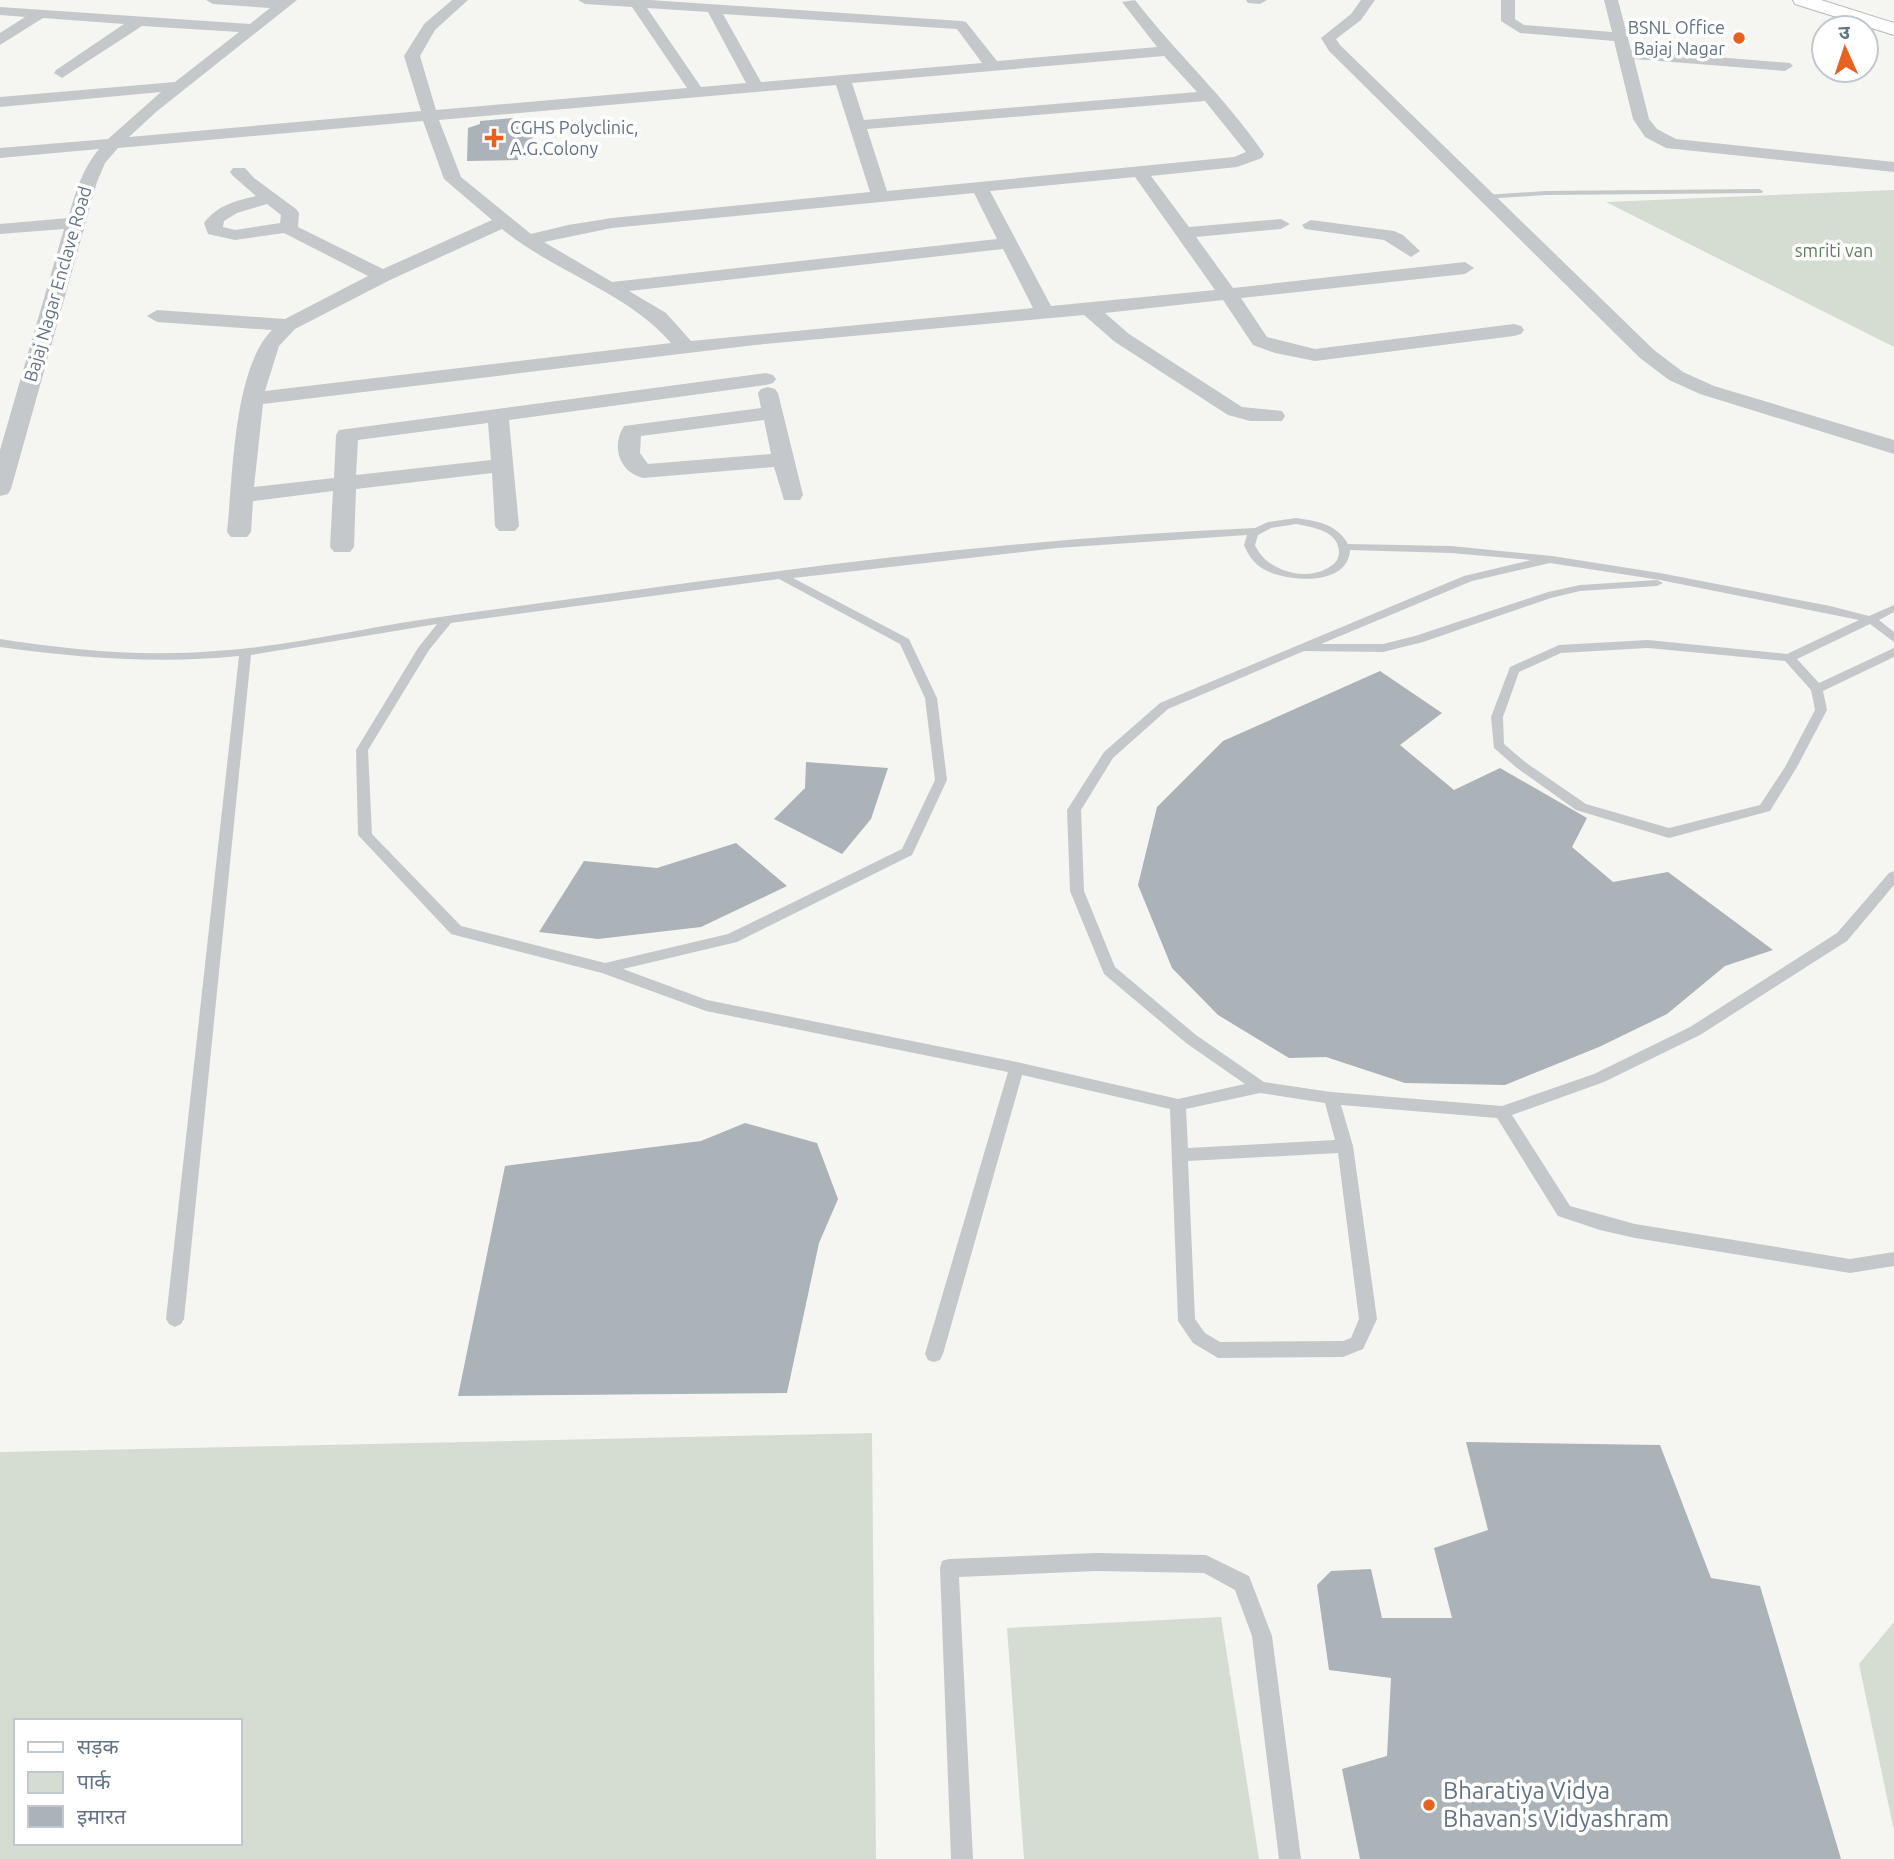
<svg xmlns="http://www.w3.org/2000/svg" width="1894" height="1859" font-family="Ubuntu,'Noto Sans Devanagari',sans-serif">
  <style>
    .green { fill: #d5ddd2; fill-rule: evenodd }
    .building { fill: #abb2b8 }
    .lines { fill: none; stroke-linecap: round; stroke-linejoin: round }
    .primary-casing { stroke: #b5b9bd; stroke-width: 2 }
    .service { fill: #c5c8cb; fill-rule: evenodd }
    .minor { fill: #c5c8cb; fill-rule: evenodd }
    .primary { fill: #fff; fill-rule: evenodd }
    .poi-dot { fill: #e9611e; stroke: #fff; stroke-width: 2.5 }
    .labels { text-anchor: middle; stroke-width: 7; stroke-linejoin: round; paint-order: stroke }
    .far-poi-label { font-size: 18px; fill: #637284; stroke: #fff; text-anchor: end }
    .far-park-label { font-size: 18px; fill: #657b62; stroke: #fff }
    .far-street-label { font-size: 18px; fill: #637284; stroke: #fff }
    .near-poi-label { font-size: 24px; fill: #637284; stroke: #fff; text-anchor: start }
  </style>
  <rect width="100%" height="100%" fill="#f5f6f1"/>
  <g class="green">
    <path d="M1894,190V347L1606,202Z"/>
    <path d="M872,1433L876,1859H0V1452ZM16,1721H240V1843H16Z"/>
    <path d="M1221,1617L1259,1859H1024L1007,1628Z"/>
    <path d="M1894,1622V1831L1859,1664Z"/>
  </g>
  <g class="building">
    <path d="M513,118V127L532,125L533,156L518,157V160L467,161L468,128L480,124V121Z"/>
    <path d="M1380,671L1442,713L1400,745L1454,790L1500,768L1587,818L1572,847L1613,882L1668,872L1773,950L1725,966L1667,1014L1599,1047L1505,1085L1405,1083L1326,1057L1289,1058L1218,1015L1172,968L1138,885L1157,807L1223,741Z"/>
    <path d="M806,762L888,768L871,819L842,854L774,819L805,788Z"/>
    <path d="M736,843L787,886L701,927L598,939L539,932L584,861L657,868Z"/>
    <path d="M745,1123L817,1143L838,1199L819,1243L787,1393L458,1396L505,1166L701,1141Z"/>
    <path d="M1466,1442L1660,1445L1711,1578L1760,1586L1841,1859H1360L1342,1769L1387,1756L1391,1678L1329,1670L1317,1585L1331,1571L1371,1569L1382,1618H1452L1434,1548L1488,1530Z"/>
  </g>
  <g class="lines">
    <g class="primary-casing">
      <path id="primary" d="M1793,0H1821L1894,23V35L1795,4Z"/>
    </g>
    <g class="service">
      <path d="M1759,189L1763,191L1762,193L1545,195L1485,199L1481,197L1485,195L1545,191Z"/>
      <path d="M1296,518C1317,521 1337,524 1348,544L1451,546L1552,556L1660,573L1830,606L1869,616L1894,605V612L1879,620L1894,632V642L1870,624L1797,659L1819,683L1894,648V657L1823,691L1827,710L1797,767L1770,811L1669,838L1576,810L1517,768L1494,748L1491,717L1510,667L1559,645L1648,640L1787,654L1859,620L1660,580L1550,563L1472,581L1321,644H1383L1415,636L1548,592L1580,585L1657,580L1663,583L1657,586L1580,591L1551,598L1423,642L1383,652L1304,651L1168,709L1113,758L1081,810L1084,891L1115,967L1196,1035L1264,1082L1331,1092L1502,1106L1594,1074L1690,1027L1837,933L1889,873L1894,871V885L1847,941L1700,1035L1604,1082L1512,1115L1570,1206L1635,1224L1850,1259L1894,1252V1266L1850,1273L1635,1238L1600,1230L1558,1216L1497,1118L1341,1105L1353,1146L1377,1319L1363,1349L1343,1357L1218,1358L1193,1343L1178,1321L1170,1109L1022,1075L943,1354L940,1360L934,1362L928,1360L925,1354L1008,1072L706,1011L602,973L451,934L358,835L356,750L418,648L437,624L251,655L184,1319L181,1324L175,1327L169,1324L166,1319L239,656C159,664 79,658 0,647V639C71,650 143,657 215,651C294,646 370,626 447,616C715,579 985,539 1255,528L1268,522ZM1296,524C1312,527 1339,531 1339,552C1339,558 1336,563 1331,566C1307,583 1266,571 1255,545L1258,535L1271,528ZM1247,535L1244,545C1248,555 1254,564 1265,570C1288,582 1348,587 1350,550L1451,553L1531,560L1464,576L1160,703L1104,752L1067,810L1070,891L1104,974L1186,1043L1245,1084L1178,1099L1017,1062L707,1000L623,969L737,942L912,855L947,780L937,698L909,639L793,578L1057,548ZM779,579L900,644L925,698L935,780L902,849L728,934L605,963L461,926L372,834L368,750L429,650L451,623ZM1648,648L1785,661L1811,690L1815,710L1785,767L1760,805L1669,828L1586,804L1525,762L1504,744L1503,717L1519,672L1561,653ZM1260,1093L1325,1103L1335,1140L1188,1148L1186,1109ZM1338,1153L1359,1319L1351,1338L1343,1341L1220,1342L1205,1333L1195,1319L1188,1161Z"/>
      <path d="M1096,1553L1206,1555L1249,1576L1272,1636L1301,1859H1279L1252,1636L1235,1590L1204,1573L1096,1571L959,1577L973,1859H951L940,1568L942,1561L949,1559Z"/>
    </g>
    <g class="minor">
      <path d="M206,0H297L156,112L129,137L421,111L404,56L424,24L452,0H468L435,30L420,56L436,110L687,88L632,7L585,4L578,0H650L961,21L966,22L997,61L1157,47L1122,2L1135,0C1176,53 1227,99 1264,154L1262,158L1237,167L1151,176L1189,227L1281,219L1290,224L1281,229L1196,237L1233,288L1465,262L1474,268L1465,274L1241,298L1267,337L1315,349L1514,324L1521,326L1524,330L1521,334L1514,336L1315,361L1275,353L1253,345L1223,300L1105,313L1129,334L1242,407L1282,411L1285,416L1282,421H1250L1228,415L1115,342L1084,315L755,345L263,404L254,487L334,478L336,435L339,430L347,429L766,373L773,375L776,379L773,383L766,385L509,420L519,526L515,531H499L495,526L492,473L356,489L354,547L350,552H334L330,547L333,491L253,501L251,532L247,537H231L227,532C233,478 233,369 272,330L157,322L147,316L157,310L285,319L368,276L284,233L235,240L208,234L204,223C217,205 236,201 256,196L233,176L230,172L233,168H245L254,178L296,209L299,213L298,227L383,269L492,220L444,179L423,121L118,148L105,163L97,182L11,489L8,494L0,496V450L64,229L0,234V224L68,218C75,194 82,169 99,149L0,158V148L108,139L161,92L0,107V97L175,82L239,32L142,26L62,78L54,73L56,70L124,24L43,18L0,45V33L25,17L0,15V7L250,24L270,8L213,4ZM647,8L708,12L746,83L701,87ZM723,14L957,29L982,63L761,82ZM1164,56L1197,92L864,120L852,83ZM836,85L870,192L612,218L568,225L531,234L461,177L439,120ZM1205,101L1246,152L1234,157L887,191L867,129ZM1135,177L1215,290L1051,306L990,191ZM974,193L997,239L612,282L544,242L612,228ZM267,204L281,215L280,223L235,230L223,227L224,221L237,213ZM502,229C554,272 627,292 671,343L265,391L279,346L295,329L390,280ZM1003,249L1033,308L691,341L666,313L629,291ZM488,423L491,460L356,475L358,440Z"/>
      <path d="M1246,0H1267L1260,4L1248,3Z"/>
      <path d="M1361,0H1375L1361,20L1336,39L1340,45L1654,350L1683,372L1714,386L1894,440V454L1700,394L1669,380L1640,358L1329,51L1321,38L1351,14Z"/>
      <path d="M1501,0H1515V19L1524,25L1612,32L1604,0H1618L1631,50L1790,63L1793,66L1785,71L1634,59L1649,119L1657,129L1676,139L1894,162V172L1666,148L1645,137L1633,119L1614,41L1520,33L1501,21Z"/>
      <path d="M1311,220L1394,231L1403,235L1420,251L1411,257L1384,240L1305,229L1302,225Z"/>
      <path d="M768,387L775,389L778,393L803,495L800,500H784L774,467L643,478C619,472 611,446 624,426L761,408L758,393L761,389ZM764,420L771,454L648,464L640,453L641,436Z"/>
    </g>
    <use href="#primary" class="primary"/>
  </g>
  <g class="poi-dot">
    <circle cx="1739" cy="38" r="7"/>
    <path d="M490.5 127.5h7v7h7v7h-7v7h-7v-7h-7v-7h7z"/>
    <circle cx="1429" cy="1805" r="7"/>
  </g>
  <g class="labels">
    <g class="far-poi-label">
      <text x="1725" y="34">BSNL Office<tspan x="1725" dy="21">Bajaj Nagar</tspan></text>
      <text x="510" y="134" text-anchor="start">CGHS Polyclinic,<tspan x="510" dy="21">A.G.Colony</tspan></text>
    </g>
    <g class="far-park-label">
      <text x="1834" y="257">smriti van</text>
    </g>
    <g class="far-street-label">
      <text transform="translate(58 284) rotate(-74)" y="6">Bajaj Nagar Enclave Road</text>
    </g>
    <g class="near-poi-label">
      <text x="1443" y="1799">Bharatiya Vidya<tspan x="1443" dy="28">Bhavan's Vidyashram</tspan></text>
    </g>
  </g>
  <rect x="14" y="1719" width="228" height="126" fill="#ffffff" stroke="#c1c7ce" stroke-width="2"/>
  <rect x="28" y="1742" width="35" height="10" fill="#ffffff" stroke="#c1c7ce" stroke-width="2"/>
  <text x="77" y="1754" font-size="21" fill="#637284">सड़क</text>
  <rect x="28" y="1772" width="35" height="21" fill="#d5ddd2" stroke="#c1c7ce" stroke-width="2"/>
  <text x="77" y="1789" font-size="21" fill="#637284">पार्क</text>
  <rect x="28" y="1806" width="35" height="21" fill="#abb2b8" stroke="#c1c7ce" stroke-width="2"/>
  <text x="77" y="1824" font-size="21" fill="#637284">इमारत</text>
  <g transform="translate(1845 49) rotate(357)"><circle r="33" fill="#ffffff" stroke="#c1c7ce" stroke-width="2"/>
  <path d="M0-5L12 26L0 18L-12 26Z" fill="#e9611e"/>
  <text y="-10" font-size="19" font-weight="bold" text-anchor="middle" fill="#637284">उ</text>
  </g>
</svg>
